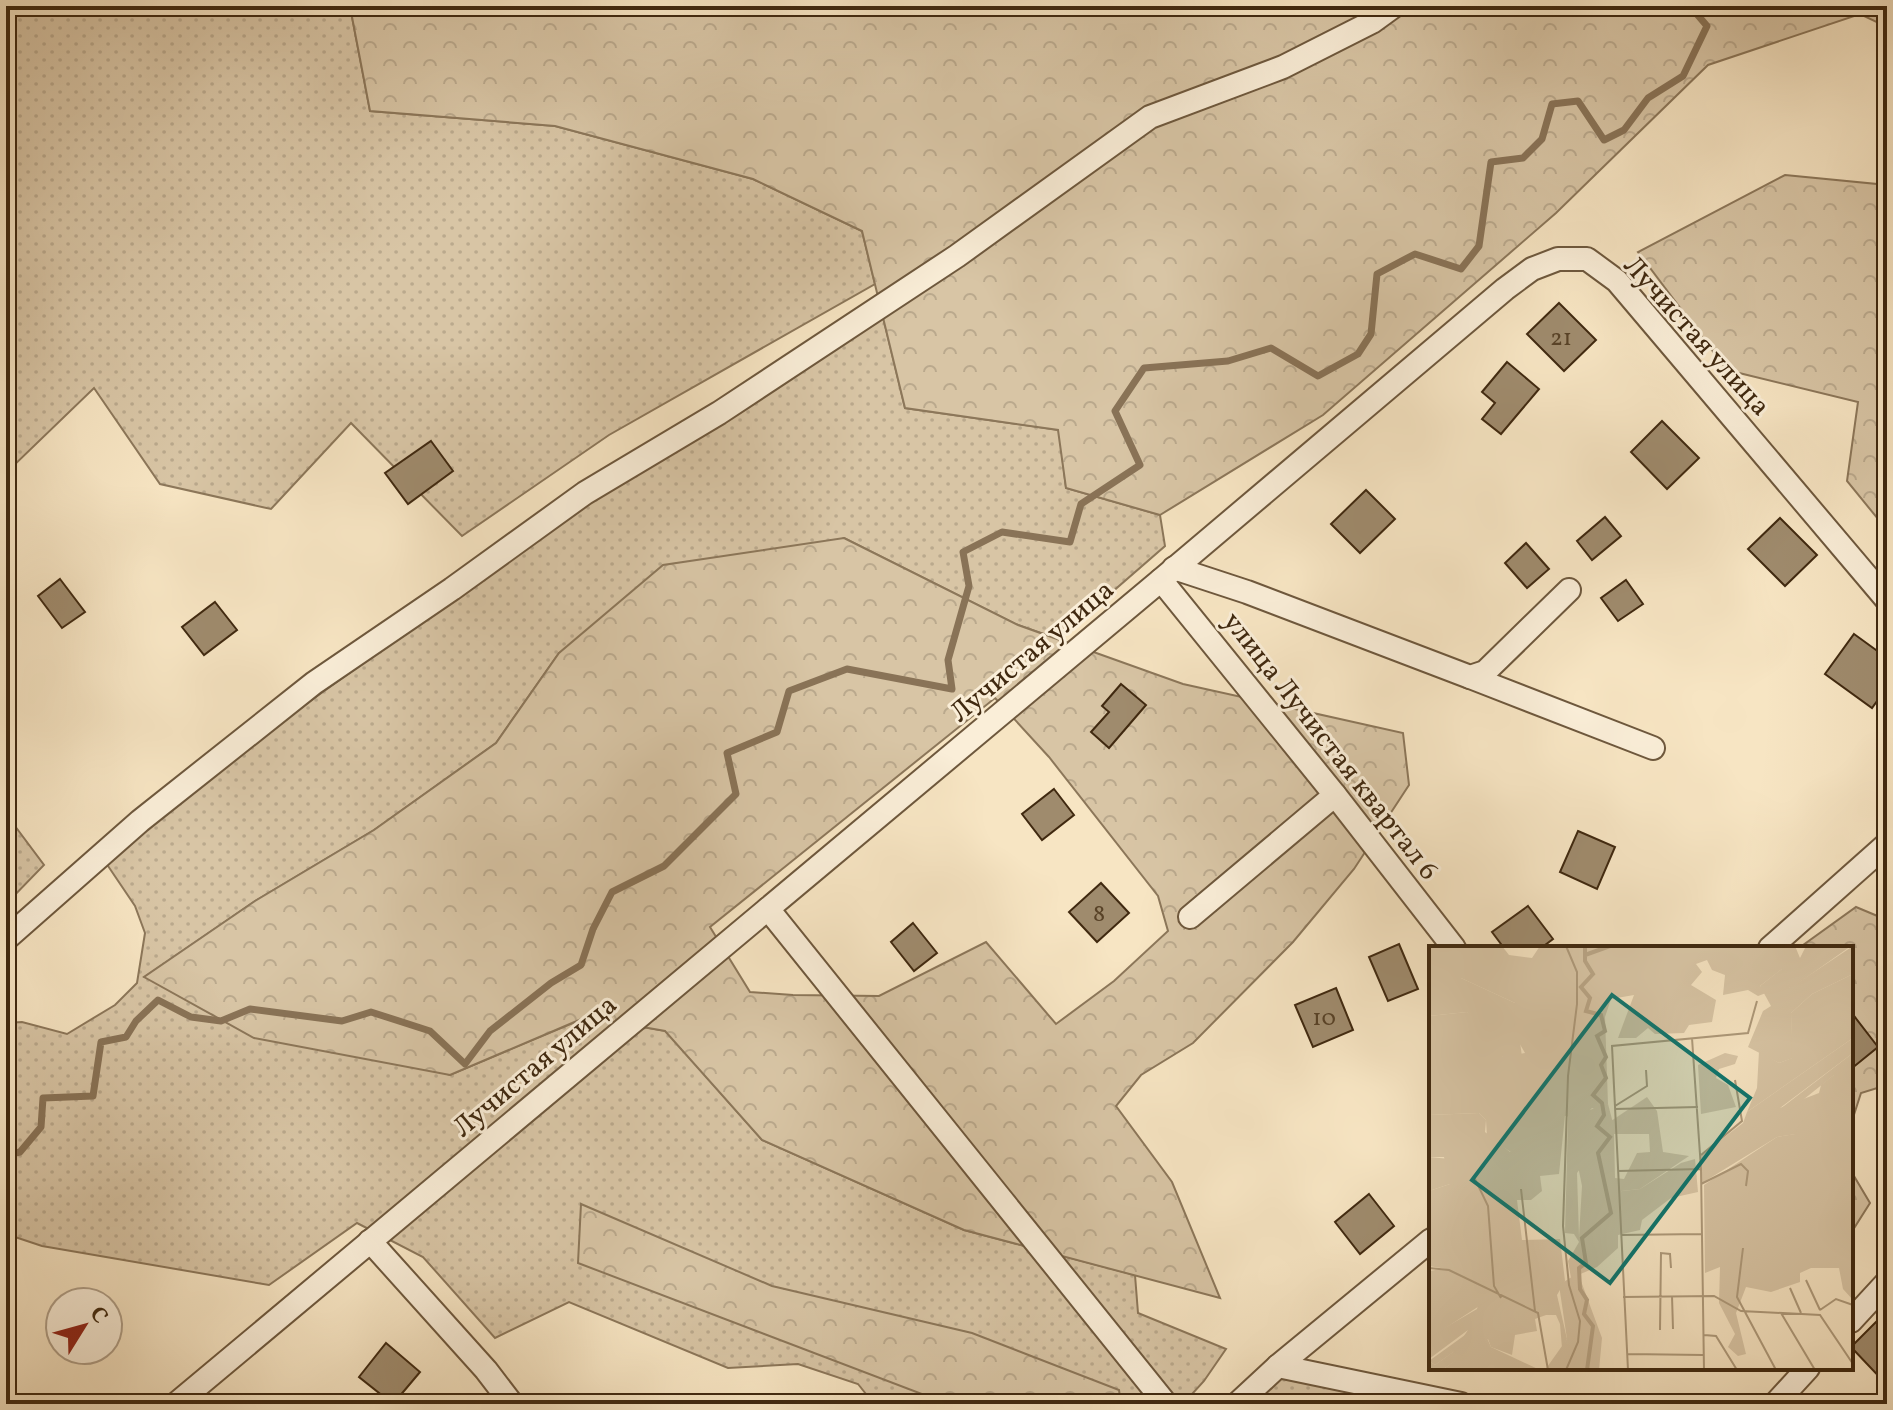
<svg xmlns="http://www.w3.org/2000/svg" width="1893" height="1410" font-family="Vollkorn,serif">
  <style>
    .grass { fill: url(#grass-dots); stroke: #8c775a; stroke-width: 2 }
    .forest { fill: url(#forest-crowns); stroke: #8c775a; stroke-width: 2; fill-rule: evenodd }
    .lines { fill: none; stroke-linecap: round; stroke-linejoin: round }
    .stream { stroke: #897357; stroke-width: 7 }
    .building { fill: #9f8b6d; stroke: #402910; stroke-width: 2 }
    .street-casing { stroke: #6e583d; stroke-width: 26 }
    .street { stroke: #faeed8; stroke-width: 22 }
    .labels { text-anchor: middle; stroke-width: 6; stroke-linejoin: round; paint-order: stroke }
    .number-label { font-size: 24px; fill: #584227 }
    .street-label { font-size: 28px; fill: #402910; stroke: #faeed8 }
    .inset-river { fill: none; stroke: #b9a586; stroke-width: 4 }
    .inset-road { fill: none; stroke: #ae9a7b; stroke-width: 2 }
    .view { fill: #0f766e; fill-opacity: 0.15; stroke: #0f766e; stroke-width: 4 }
    .inset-edge { fill: none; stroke: #402910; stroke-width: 4 }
  </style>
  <defs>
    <pattern id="grass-dots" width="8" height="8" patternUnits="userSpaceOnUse" patternTransform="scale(2)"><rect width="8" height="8" fill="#d8c5a5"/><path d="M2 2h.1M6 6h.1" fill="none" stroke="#baa98d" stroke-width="1.8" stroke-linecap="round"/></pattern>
    <pattern id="forest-crowns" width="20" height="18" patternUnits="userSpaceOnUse" patternTransform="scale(2)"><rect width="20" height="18" fill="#d8c5a5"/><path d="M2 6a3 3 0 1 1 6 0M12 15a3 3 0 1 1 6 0" fill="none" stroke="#baa98d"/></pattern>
  </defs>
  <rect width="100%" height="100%" fill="#f7e5c3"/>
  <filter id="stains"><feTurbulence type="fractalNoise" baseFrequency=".0025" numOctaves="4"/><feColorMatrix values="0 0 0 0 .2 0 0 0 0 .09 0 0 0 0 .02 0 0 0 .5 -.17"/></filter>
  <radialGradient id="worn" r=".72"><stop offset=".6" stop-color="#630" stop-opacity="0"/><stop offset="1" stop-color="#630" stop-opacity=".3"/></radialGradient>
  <g class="grass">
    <path d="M6,6H352V17L370,111L555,126L753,179L862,231L875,284L609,435L462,536L351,423L271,509L160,484L94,388L6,473Z"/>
    <path d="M883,317L905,408L1059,430L1066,488L1160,515L1165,546L1058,639L1018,625L844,538L559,653L496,743L374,830L255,901L145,977L450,1075L587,1017L666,1031L762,1140L964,1230L1135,1275L1138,1313L1226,1349L1204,1381L1183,1404H874L858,1384L798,1364L728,1368L569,1302L495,1338L423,1257L357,1223L269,1285L42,1246L6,1234V1023L22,1022L67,1034L115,1005L137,983L145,933L135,906L106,863L148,823L306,704L590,501Z"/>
    <path d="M6,814L44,865L6,904Z"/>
    <path d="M1284,1376L1407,1404H1249Z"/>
  </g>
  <g class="forest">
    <path d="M352,6H1887V27L1860,14L1708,65L1556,213L1323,415L1160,515L1066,488L1058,430L905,408L862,231L753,179L555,126L370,111L352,17Z"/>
    <path d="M1785,175L1887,185V530L1847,481L1858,402L1727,370L1638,252Z"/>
    <path d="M844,538L1018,625L1183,684L1403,733L1409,785L1354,869L1293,942L1193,1043L1141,1075L1116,1106L1172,1182L1220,1298L964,1230L762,1140L665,1031L586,1017L450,1075L254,1038L144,977L255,901L374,830L496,743L559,653L663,565ZM995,698L1049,757L1158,896L1168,931L1114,981L1056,1024L986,942L879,996L793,995L750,992L710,927Z"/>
    <path d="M1856,907L1887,920V1085L1861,1093L1851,1124V948H1799Z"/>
    <path d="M1851,1171L1870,1203L1851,1233Z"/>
    <path d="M581,1204L772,1286L972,1333L1119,1390L1121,1404H948L578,1263Z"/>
  </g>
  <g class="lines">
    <path class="stream" d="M6,1155L20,1152L41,1127L43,1098L93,1096L101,1042L126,1037L136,1021L158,1000L191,1017L221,1021L250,1009L342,1021L371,1012L430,1031L465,1064L490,1031L551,983L581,965L593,929L612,892L664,866L736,794L727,753L777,732L789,691L847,669L952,689L948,660L969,586L963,552L1002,532L1070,542L1081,504L1140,465L1115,411L1144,368L1228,361L1271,348L1318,376L1358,354L1371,334L1377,274L1415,254L1461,269L1479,246L1491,162L1523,158L1542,139L1552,104L1578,101L1604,140L1624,130L1648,98L1683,76L1707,26L1690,6"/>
  </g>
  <g class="building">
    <path d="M1559,303L1596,340L1564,371L1527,334Z"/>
    <path d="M1507,362L1539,389L1501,434L1482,419L1495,403L1482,392Z"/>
    <path d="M1662,421L1699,458L1667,489L1631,452Z"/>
    <path d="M431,441L453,471L408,504L385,473Z"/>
    <path d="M1366,490L1395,519L1360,553L1331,524Z"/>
    <path d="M1605,517L1621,536L1592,560L1577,541Z"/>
    <path d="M1780,518L1817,555L1785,586L1748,549Z"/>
    <path d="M1526,543L1549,569L1527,588L1505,563Z"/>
    <path d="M60,579L85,612L62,628L38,596Z"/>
    <path d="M1626,580L1643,604L1618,621L1601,598Z"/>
    <path d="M215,602L237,630L204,655L182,627Z"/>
    <path d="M1854,634L1887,658V687L1872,708L1825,674Z"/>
    <path d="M1121,684L1146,705L1109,748L1091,732L1109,712L1102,706Z"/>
    <path d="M1054,789L1074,815L1042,840L1022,814Z"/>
    <path d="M1578,831L1615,847L1597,889L1560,872Z"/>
    <path d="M1101,883L1129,913L1097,942L1069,912Z"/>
    <path d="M1528,906L1553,939L1541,948H1504L1492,932Z"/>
    <path d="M913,923L937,953L914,971L891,942Z"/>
    <path d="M1399,944L1418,989L1388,1001L1369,957Z"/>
    <path d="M1336,988L1353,1030L1313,1047L1295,1005Z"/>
    <path d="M1851,1012L1878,1047L1851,1069Z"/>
    <path d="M1369,1194L1394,1226L1360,1254L1335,1222Z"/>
    <path d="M1877,1321L1887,1331V1385L1851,1347Z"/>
    <path d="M386,1343L420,1372L393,1404L359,1377Z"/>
  </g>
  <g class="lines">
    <g class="street-casing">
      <g id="street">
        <path d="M1174,568L1247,592L1470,677L1485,672L1569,590"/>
        <path d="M1161,580L1335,795L1454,948"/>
        <path d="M1470,677L1653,748"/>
        <path d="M768,909L1166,1404"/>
        <path d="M1190,917L1335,795"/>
        <path d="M6,939L140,821L314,683L452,589L585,493L719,413L957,256L1150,117L1283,67L1372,22L1394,6"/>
        <path d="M1770,948L1887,844"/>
        <path d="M370,1241L486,1370L512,1404"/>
        <path d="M1851,1321L1887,1282"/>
        <path d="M1278,1366L1461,1404"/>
        <path d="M176,1404L1161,580L1505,289L1532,269L1558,259H1587L1617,281L1887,600"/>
        <path d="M1237,1404L1278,1366L1431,1240"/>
        <path d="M1775,1404L1808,1368"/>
      </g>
    </g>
    <use href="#street" class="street"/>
  </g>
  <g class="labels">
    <g class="number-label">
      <text x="1561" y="345">21</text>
      <text x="1099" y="921">8</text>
      <text x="1324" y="1025">10</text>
    </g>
    <g class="street-label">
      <text transform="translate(1698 335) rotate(48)" y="10">Лучистая улица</text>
      <text transform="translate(1031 650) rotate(-40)" y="10">Лучистая улица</text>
      <text transform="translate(1332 745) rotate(52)" y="10">улица Лучистая квартал 6</text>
      <text transform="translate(534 1065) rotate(-40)" y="10">Лучистая улица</text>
    </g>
  </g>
  <g transform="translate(1429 946)">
    <rect width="424" height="424" fill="#f7e5c3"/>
    <path d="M424,0V28L383,48L362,67L364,112L350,117L319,101L334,65L342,60L331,40L354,22L361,42ZM0,32H32L86,57L93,111H74L38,66L0,70ZM424,92V107L351,162L390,147L392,139L424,114V135L367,188L348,191L273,237L272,209L314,177L318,166ZM179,158L184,177L148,227L150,291L193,245L211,243L252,217L266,213L269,246L242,252L213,274L211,284L189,289V302L168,321L142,332L139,315L150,296L145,288L136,287L139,171ZM129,166L136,169L130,228L111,230L113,245L102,254H88L93,294L131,293L136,335L128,349L138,393L133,402L131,378L127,369H117L106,373L108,385L86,389L83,409L62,401L59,393L13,424H0V415L6,419L24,406L39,384L0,413V391L48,363L52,346L41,327L0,320V245L21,238L15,211H0V169L50,167L57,174L56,186L81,206Z" fill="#d8c5a5"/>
    <path d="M0,0H73L80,9L103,12L111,0H366L371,12L377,0H422L361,43L353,23L331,40L337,47L329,50L319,44L294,49L296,29L283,24L278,14L267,18L273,26L262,39L287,54L283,76L260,79L255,87L226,88L219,82L207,92H189L205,49L182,53L176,71L179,158L170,165L163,162L150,175L129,167L82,206L58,191L57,174L50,167L0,169V70L38,66L67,87L74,111L96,107L85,88L86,57L32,32H0ZM424,28V92L318,166L328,142L330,105L350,117L363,112L362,67L383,48ZM296,107L309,110L306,118L290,123L287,132L299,139L307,161L272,168L269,119ZM424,107L420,125L409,133L405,129L359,166L351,163ZM424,135V354L414,343L410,322H382L371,327V336L342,346L317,341L307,367L317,408L309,410L299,401L306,388L290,357L291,321L276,327L275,239L348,191L366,188L371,177ZM218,151L228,165L234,206L260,210L211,243L193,245L182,269L150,291L153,240L147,210L158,191ZM185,188H220L221,206L208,207L195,233L186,232ZM343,169V175L295,213L291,204ZM0,211L32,214L38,228L36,242L21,238L0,245ZM262,227L268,230L259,239L209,270L204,265ZM26,321L42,327L61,353L1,392L0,325ZM149,327L173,392L170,424H116L138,393L130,339ZM54,376L61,380L6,419L0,415ZM58,392L62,401L111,424H13Z" fill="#d8c5a5" fill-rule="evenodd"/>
    <path class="inset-river" d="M156,0V15L164,28L152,41L161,52L157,65L172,69L176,85L168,90L177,111L172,119L177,132L164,149L173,157L175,169L168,180L181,191L169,207L182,267L153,292L157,317L150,322L151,343L158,354L155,368L164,380L158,424M156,9L181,0"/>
    <path class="inset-road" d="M263,92L272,223L275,424M186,160L218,140L217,124M186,163L269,161M272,209L313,175L306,134M55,220L45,231L59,260L65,340L72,352M189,225L272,223M272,238L312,218L319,225L317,240M92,243L106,365M192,289L272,288M314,302L308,351L347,424M0,322L20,324L109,367L119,424M377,334L391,364M361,342L372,367M243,350L244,383M194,351L285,350L312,365L391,369L424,418M391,364L407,353L424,359M352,367L386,424M231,384L232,307L241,308L242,322M275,389L287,390L308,424M199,408L274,409M137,424L149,396L151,375L140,339L134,280L139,130L148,58V26L137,0M199,424L183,100L319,87L328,55"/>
    <path class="view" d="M183,49L321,152L181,337L43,234Z"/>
    <rect width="424" height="424" class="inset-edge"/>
  </g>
  <rect width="1893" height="1410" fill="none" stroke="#f7e5c3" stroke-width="32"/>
  <rect x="8" y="8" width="1877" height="1394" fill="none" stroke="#402910" stroke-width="4"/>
  <rect x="16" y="16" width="1861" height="1378" fill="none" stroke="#402910" stroke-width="2"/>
  <g transform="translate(84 1326) rotate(53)"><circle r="38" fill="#faeed8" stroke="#b09f88" stroke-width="2"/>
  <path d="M0-6L14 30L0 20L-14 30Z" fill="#8f2418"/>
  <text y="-12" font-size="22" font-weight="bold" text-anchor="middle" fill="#402910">С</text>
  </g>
  <rect width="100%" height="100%" filter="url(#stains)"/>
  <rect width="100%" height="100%" fill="url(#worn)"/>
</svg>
